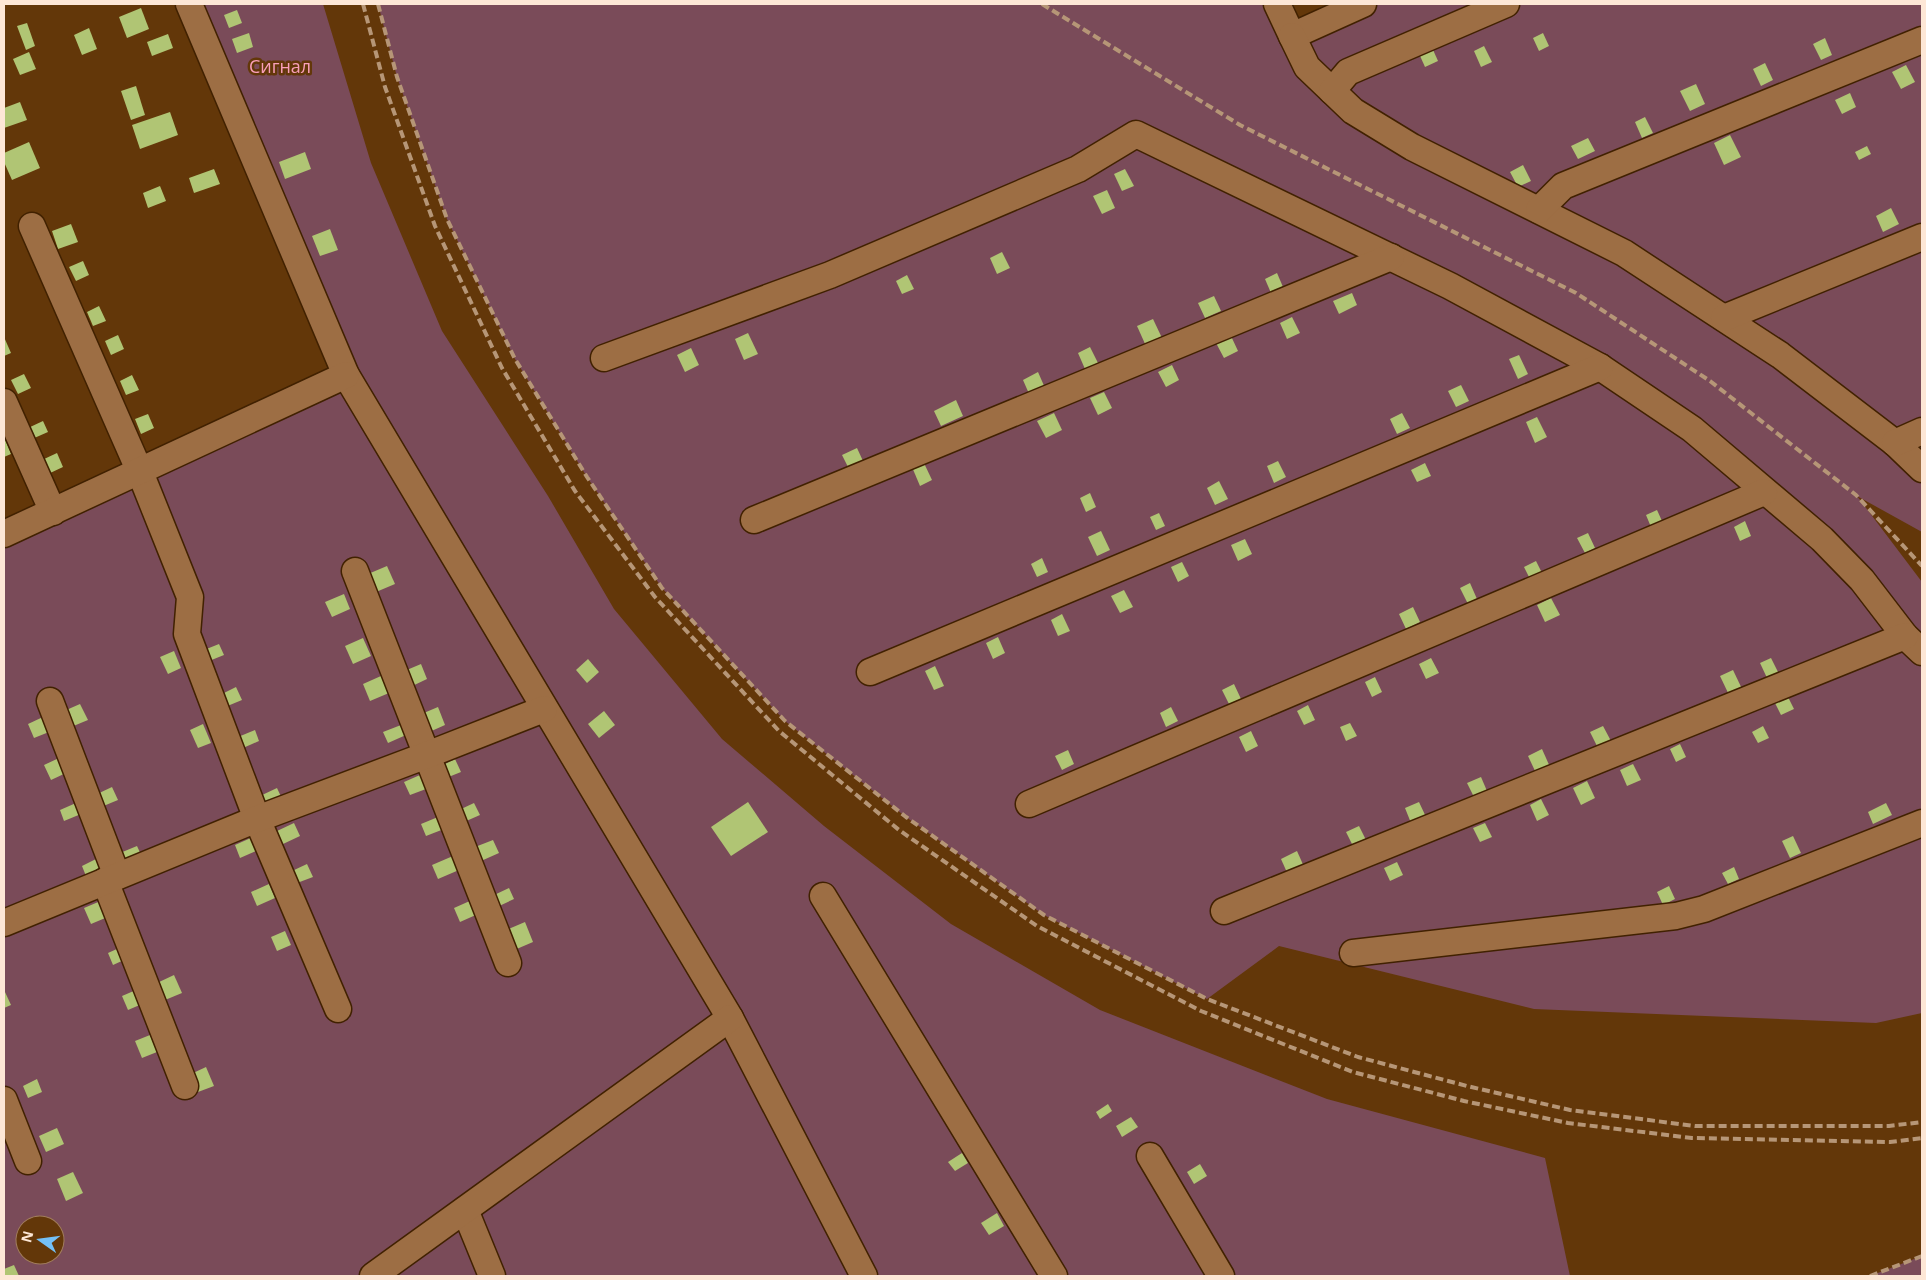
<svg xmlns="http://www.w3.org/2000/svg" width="1926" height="1280" font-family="'Open Sans',sans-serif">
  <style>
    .green { fill: #7a4b59; fill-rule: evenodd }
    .building { fill: #b0c574 }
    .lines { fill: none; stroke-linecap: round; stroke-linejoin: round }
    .minor-casing { stroke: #412100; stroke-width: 29 }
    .minor { stroke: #9d6e44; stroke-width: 26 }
    .rail { stroke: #b69677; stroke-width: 4; stroke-dasharray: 8 4; stroke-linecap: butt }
    .labels { text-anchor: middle; stroke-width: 5; stroke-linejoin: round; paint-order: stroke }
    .park-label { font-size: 18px; fill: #f99fba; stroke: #633709 }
  </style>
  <rect width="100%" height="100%" fill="#633709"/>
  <g class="green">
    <path d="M189,4H323L371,163L442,331L548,496L614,609L722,739L824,826L951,924L1100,1010L1327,1099L1545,1158L1570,1276H4V534L346,375ZM25,1225H55V1255H25Z"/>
    <path d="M378,4H1277L1292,36L1363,4H1922V532L1857,496L1922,582V1013L1876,1023L1534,1009L1279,946L1207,999L1044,915L906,817L785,721L662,588L587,477L515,359L447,219L397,77Z"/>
    <path d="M1922,1256V1276H1870Z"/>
  </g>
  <g class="building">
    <path d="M141,8L149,29L127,38L119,17Z"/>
    <path d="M237,10L242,23L229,28L224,15Z"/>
    <path d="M27,23L35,46L26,50L17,26Z"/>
    <path d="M89,28L97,49L82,55L74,35Z"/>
    <path d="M249,33L253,47L237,53L232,39Z"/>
    <path d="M1543,33L1549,46L1539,51L1533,38Z"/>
    <path d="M168,34L173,48L152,56L147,42Z"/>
    <path d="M1825,38L1832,55L1821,60L1813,44Z"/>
    <path d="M1430,43L1438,61L1425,67L1417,49Z"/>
    <path d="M1484,46L1492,62L1481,67L1474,51Z"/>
    <path d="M29,52L36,69L20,75L13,59Z"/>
    <path d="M1765,63L1773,80L1761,86L1753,69Z"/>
    <path d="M1906,65L1915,82L1901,89L1892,72Z"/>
    <path d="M1696,84L1705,104L1690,111L1680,91Z"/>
    <path d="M136,86L145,115L131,120L121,91Z"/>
    <path d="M1850,93L1856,107L1842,114L1835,100Z"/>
    <path d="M20,102L27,120L4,128V108Z"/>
    <path d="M170,112L178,135L140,149L132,125Z"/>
    <path d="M1645,117L1653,133L1642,138L1635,122Z"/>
    <path d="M1730,135L1741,157L1724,165L1714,143Z"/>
    <path d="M1588,138L1595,151L1578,159L1571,146Z"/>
    <path d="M29,142L40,168L12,180L4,162V153Z"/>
    <path d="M1867,146L1871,154L1859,160L1855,152Z"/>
    <path d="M305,152L311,169L285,179L279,162Z"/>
    <path d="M1523,165L1531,181L1518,187L1510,172Z"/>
    <path d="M214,169L220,184L194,193L189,178Z"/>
    <path d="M1125,169L1134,186L1122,191L1114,174Z"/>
    <path d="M160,186L166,201L148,208L143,193Z"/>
    <path d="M1107,190L1115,208L1102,214L1093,196Z"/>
    <path d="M1891,208L1899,224L1883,232L1876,216Z"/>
    <path d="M71,224L78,242L58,249L52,231Z"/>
    <path d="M330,229L338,250L320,256L312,236Z"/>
    <path d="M1002,252L1010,268L997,274L990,258Z"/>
    <path d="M83,261L89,275L76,281L69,267Z"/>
    <path d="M1277,273L1283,287L1271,293L1265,279Z"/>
    <path d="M907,275L914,289L902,294L896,281Z"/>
    <path d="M1352,293L1357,305L1339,314L1333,301Z"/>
    <path d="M1214,296L1221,311L1205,318L1198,303Z"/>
    <path d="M99,306L106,321L93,326L87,312Z"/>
    <path d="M1292,317L1300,333L1287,339L1280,323Z"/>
    <path d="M1153,319L1162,338L1146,346L1137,326Z"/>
    <path d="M748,333L758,354L744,360L735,339Z"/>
    <path d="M118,335L124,349L111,355L105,341Z"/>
    <path d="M1231,336L1238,351L1224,358L1216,343Z"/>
    <path d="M4,337L11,353L4,356Z"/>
    <path d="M1090,347L1098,363L1085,369L1078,353Z"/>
    <path d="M691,348L699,365L685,372L677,355Z"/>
    <path d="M1519,355L1528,374L1518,379L1509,359Z"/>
    <path d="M1172,365L1179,380L1166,387L1158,372Z"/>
    <path d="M1038,372L1045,388L1030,396L1023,380Z"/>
    <path d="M24,374L31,388L18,394L11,380Z"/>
    <path d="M132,375L139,390L126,395L120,381Z"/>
    <path d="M1461,385L1469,401L1456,407L1448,391Z"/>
    <path d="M1104,392L1112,408L1098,415L1090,398Z"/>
    <path d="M956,400L963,416L941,426L934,411Z"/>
    <path d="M1054,413L1062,430L1046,438L1037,421Z"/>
    <path d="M1402,413L1410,428L1397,434L1390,419Z"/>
    <path d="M148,414L154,428L141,434L135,419Z"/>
    <path d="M1537,417L1547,437L1535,443L1526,422Z"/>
    <path d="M43,421L48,432L32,439L28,428Z"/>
    <path d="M4,437L11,454L4,457Z"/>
    <path d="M857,448L863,461L848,467L842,455Z"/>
    <path d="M57,453L63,467L48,474L42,460Z"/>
    <path d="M923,461L932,480L920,486L912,467Z"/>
    <path d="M1278,461L1286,477L1274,483L1267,466Z"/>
    <path d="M1425,463L1431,476L1417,482L1411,470Z"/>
    <path d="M1219,481L1228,499L1215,505L1207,488Z"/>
    <path d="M1090,493L1096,507L1086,512L1080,498Z"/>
    <path d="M1657,510L1662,521L1651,527L1646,515Z"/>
    <path d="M1159,513L1165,526L1156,530L1150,517Z"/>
    <path d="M1745,521L1751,536L1740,541L1734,527Z"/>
    <path d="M1101,531L1110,550L1097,556L1088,537Z"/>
    <path d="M1588,533L1595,548L1585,553L1577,538Z"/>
    <path d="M1245,539L1252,554L1238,561L1231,545Z"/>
    <path d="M1042,558L1048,572L1037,577L1031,564Z"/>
    <path d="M1536,561L1542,573L1530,579L1524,567Z"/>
    <path d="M1182,562L1189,576L1178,582L1171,567Z"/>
    <path d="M387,566L395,584L376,592L368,574Z"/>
    <path d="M1470,583L1477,599L1468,604L1460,588Z"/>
    <path d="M1124,590L1133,607L1120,613L1111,596Z"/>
    <path d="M344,594L350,609L332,617L325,602Z"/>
    <path d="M1551,598L1560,615L1545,622L1537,605Z"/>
    <path d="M1413,607L1420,622L1406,629L1399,614Z"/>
    <path d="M1062,614L1070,631L1058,636L1051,620Z"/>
    <path d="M998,637L1005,653L993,659L986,643Z"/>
    <path d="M363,638L371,656L353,664L345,646Z"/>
    <path d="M219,644L224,655L209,661L204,650Z"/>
    <path d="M174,651L181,668L168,674L160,657Z"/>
    <path d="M1431,658L1439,673L1426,679L1419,664Z"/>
    <path d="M1771,658L1779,674L1768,680L1760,663Z"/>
    <path d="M588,659L599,672L587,683L576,670Z"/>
    <path d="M421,664L427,679L408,688L402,672Z"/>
    <path d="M935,666L944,686L934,690L925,671Z"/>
    <path d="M1733,670L1743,691L1730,697L1720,676Z"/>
    <path d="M381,676L389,693L370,701L363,684Z"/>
    <path d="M1375,677L1382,692L1372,697L1365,682Z"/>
    <path d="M1234,684L1241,699L1229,704L1222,690Z"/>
    <path d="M236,687L242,700L225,707L220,695Z"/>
    <path d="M1788,697L1794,709L1781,715L1775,703Z"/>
    <path d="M80,704L88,720L71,727L64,711Z"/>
    <path d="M1308,705L1315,720L1304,725L1297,711Z"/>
    <path d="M438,707L445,725L427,733L419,715Z"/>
    <path d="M1171,707L1178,721L1166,727L1160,713Z"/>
    <path d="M604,711L615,725L599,738L588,724Z"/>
    <path d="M43,717L49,732L34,738L28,724Z"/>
    <path d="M1350,723L1357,736L1346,741L1340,727Z"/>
    <path d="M203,724L211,743L198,748L190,730Z"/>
    <path d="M401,725L406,735L388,743L383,732Z"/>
    <path d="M1603,726L1611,741L1598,748L1590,732Z"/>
    <path d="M1763,726L1769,738L1758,743L1752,732Z"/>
    <path d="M255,730L259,741L243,748L238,737Z"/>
    <path d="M1251,731L1258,746L1246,752L1239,737Z"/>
    <path d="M1680,744L1686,757L1676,762L1670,749Z"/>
    <path d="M1542,749L1550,767L1536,773L1528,756Z"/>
    <path d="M1068,750L1074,764L1062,770L1055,756Z"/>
    <path d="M59,758L66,773L51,780L44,765Z"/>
    <path d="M455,759L461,772L446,778L441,766Z"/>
    <path d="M1633,764L1641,780L1627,786L1620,770Z"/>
    <path d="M420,775L426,789L410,795L404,782Z"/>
    <path d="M1481,777L1487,791L1474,797L1467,783Z"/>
    <path d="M1587,781L1595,798L1581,805L1573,788Z"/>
    <path d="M112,787L118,800L101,807L95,795Z"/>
    <path d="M277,788L283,801L266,809L260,796Z"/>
    <path d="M1541,799L1549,815L1537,821L1530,805Z"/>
    <path d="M748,802L768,832L731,856L711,827Z"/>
    <path d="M1419,802L1426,817L1411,823L1405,808Z"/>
    <path d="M76,803L81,814L64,821L60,810Z"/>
    <path d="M474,803L480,815L464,822L459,810Z"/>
    <path d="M1886,803L1892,815L1873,824L1868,812Z"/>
    <path d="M438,817L444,829L426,836L421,824Z"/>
    <path d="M294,823L300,836L283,844L277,831Z"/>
    <path d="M1485,823L1492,837L1480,842L1473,828Z"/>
    <path d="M1359,826L1366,840L1353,846L1346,832Z"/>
    <path d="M1793,836L1801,853L1790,858L1782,841Z"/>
    <path d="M253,837L258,850L240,858L235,845Z"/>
    <path d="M493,840L499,853L481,861L475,847Z"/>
    <path d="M137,846L143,859L126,867L120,853Z"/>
    <path d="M1297,851L1305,869L1289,877L1281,859Z"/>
    <path d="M453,856L459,870L438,879L432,865Z"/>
    <path d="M98,858L103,868L86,876L82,866Z"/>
    <path d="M1397,862L1403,875L1390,881L1384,868Z"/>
    <path d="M307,864L313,877L297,883L292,871Z"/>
    <path d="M1734,867L1739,879L1728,884L1722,873Z"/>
    <path d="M269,884L275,898L257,906L251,892Z"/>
    <path d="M1669,886L1675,899L1663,905L1657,892Z"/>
    <path d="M509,888L514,899L497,907L492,896Z"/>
    <path d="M103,900L110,916L91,924L84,908Z"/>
    <path d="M472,900L478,914L460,922L454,908Z"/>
    <path d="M525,922L533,942L512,951L504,931Z"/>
    <path d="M285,931L291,945L277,951L271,937Z"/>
    <path d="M119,948L124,960L113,965L108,953Z"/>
    <path d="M174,975L182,993L165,1000L157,983Z"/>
    <path d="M136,990L142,1004L128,1010L122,996Z"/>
    <path d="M5,992L11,1005L4,1008V993Z"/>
    <path d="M150,1035L157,1052L142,1058L135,1041Z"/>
    <path d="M206,1067L214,1086L198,1092L191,1074Z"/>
    <path d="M37,1079L42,1092L28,1098L23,1086Z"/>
    <path d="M1108,1104L1112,1111L1100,1119L1096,1112Z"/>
    <path d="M1131,1117L1138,1127L1122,1137L1116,1126Z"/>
    <path d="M57,1128L64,1144L46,1152L39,1136Z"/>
    <path d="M962,1153L968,1163L955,1171L948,1162Z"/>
    <path d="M1200,1164L1207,1176L1194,1184L1187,1172Z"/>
    <path d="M73,1172L83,1193L66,1201L57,1179Z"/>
    <path d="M997,1213L1004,1226L989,1235L981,1223Z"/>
    <path d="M14,1265L19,1276H4V1269Z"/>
  </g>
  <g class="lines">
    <g class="minor-casing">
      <g id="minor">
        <path d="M189,4L346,375L730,1018L864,1276"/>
        <path d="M1277,4L1292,36L1363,4"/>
        <path d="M1292,36L1307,67L1353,111L1412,147L1624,253L1780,355L1895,443L1922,469"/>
        <path d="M1332,91L1348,72L1506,4"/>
        <path d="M1539,210L1563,186L1922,40"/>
        <path d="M32,226L140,472L190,597L187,634L257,819L338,1009"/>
        <path d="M1724,318L1922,237"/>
        <path d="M604,358L830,275L1078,169L1136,134L1450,286L1600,367L1692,429L1822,539L1862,580L1905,636L1922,652"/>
        <path d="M4,402L53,512"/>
        <path d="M1895,443L1922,431"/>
        <path d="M754,520L1391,257"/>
        <path d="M4,534L346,375"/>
        <path d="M355,571L508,963"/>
        <path d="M870,672L1600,367"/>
        <path d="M50,701L117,876"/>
        <path d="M1029,804L1764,492"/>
        <path d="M105,881L185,1086"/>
        <path d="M823,896L1054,1276"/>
        <path d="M1224,911L1905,636"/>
        <path d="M4,923L257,819L427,755L544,709"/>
        <path d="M1353,953L1676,916L1704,909L1922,823"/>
        <path d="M4,1100L28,1161"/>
        <path d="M1150,1156L1221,1276"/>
        <path d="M465,1210L492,1276"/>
        <path d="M373,1276L730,1018"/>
      </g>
    </g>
    <use href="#minor" class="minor"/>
    <g class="rail">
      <path d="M363,4L385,87L435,226L502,368L575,491L655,597L779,731L899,830L1037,926L1201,1011L1353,1072L1464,1101L1568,1123L1692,1138L1890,1142L1922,1138"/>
      <path d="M378,4L397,77L447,219L515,359L587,477L662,588L785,721L906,817L1044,915L1207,999L1358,1057L1467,1086L1570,1110L1695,1126H1889L1922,1122"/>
      <path d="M1042,4L1240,125L1576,293L1710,381L1856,495L1922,566"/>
      <path d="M1870,1276L1922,1256"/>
    </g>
  </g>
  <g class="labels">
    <g class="park-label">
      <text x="280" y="73">Сигнал</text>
    </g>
  </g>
  <rect width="1926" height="1280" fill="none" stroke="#fde7d6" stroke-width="10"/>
  <g transform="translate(40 1240) rotate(284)"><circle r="24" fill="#633709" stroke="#a17d5b"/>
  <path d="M0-4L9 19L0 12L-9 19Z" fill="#74c0f6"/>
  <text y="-8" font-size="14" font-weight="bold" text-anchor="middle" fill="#fde7d6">N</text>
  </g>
</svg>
